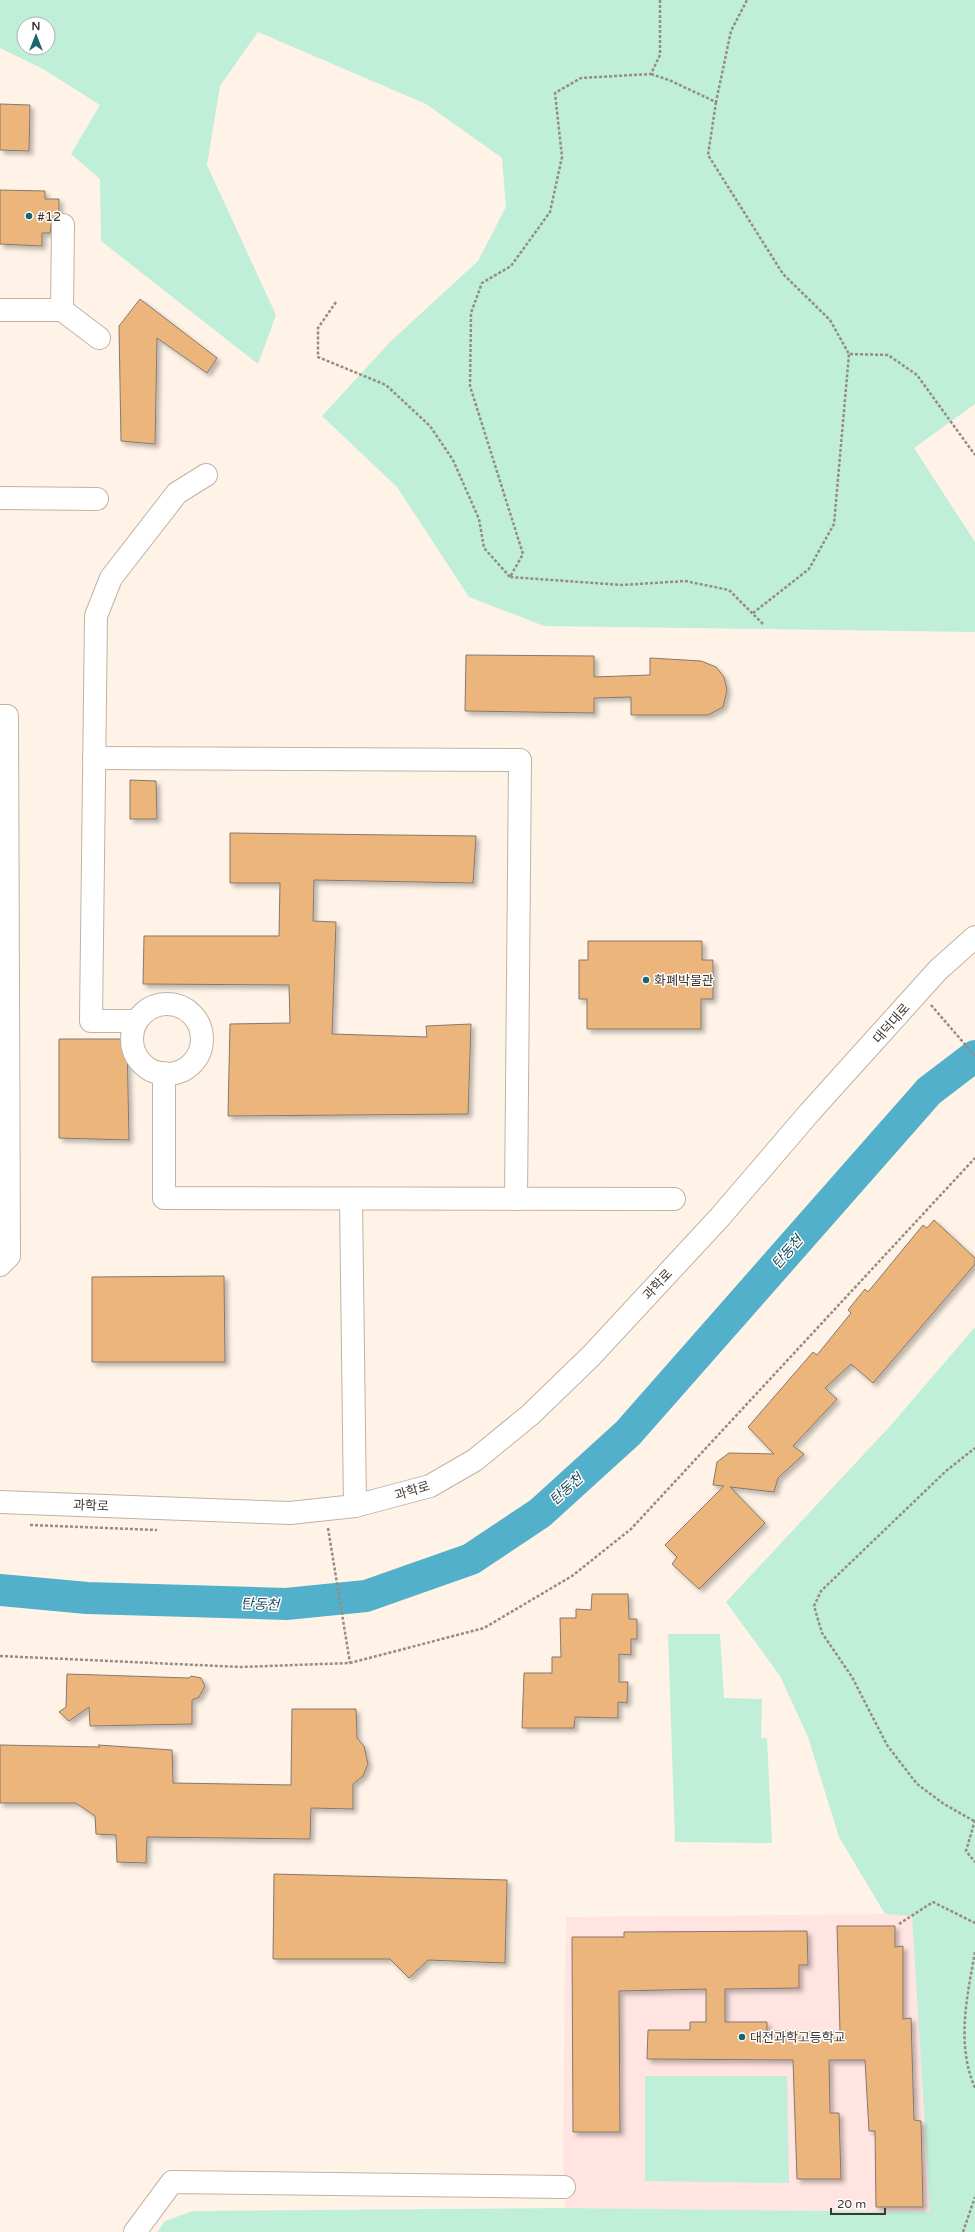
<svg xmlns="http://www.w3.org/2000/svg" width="975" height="2232" font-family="'Varela Round','Noto Sans KR',sans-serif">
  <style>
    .education { fill: #ffe4e1 }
    .green { fill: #bfefd9; fill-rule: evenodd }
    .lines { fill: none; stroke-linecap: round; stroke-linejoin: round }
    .river { stroke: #52b0ca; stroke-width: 32 }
    .building { fill: #ebb57c; stroke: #86796c; filter: url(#shadow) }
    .minor-casing { stroke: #c0b2a4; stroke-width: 24 }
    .path { stroke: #958c84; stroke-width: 2.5; stroke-dasharray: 3 2; stroke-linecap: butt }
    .minor { stroke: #fff; stroke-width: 22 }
    .poi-dot { fill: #1a666f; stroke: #fff; stroke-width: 1.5 }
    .labels { text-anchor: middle; stroke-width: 3; stroke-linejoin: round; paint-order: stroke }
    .poi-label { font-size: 13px; fill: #3d3732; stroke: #fff; text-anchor: start }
    .street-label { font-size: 13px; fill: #3d3732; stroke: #fff }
    .water-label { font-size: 14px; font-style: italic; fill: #224c58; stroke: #fff }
  </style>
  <defs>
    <filter id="shadow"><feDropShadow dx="3.5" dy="3.5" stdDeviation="2" flood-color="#0004"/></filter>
  </defs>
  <rect width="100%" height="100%" fill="#fff3e7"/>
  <path class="education" d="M885,1914L912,1915L930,2212L565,2208L563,2158L566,1917Z"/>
  <g class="green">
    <path d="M0,0H975V404L914,448L975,542V632L544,626L469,597L397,487L322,416L390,342L478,261L506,207L502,158L426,104L258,32L220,86L207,165L276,315L258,364L101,241L100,179L71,154L100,105L43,69L0,48ZM24,24H48V48H24Z"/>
    <path d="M975,1327V2232H157L165,2221L193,2211L565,2208L930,2212L912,1916L885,1914L839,1837L808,1737L780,1676L726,1602L891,1425Z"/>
    <path d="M668,1634H720L724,1698L762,1699L761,1738H767L772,1843L675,1842Z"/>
    <path d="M645,2076H787L789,2183L645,2181Z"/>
  </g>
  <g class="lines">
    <path class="river" d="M0,1590L87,1598L286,1604L366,1596L471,1559L540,1513L628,1433L929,1091L975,1056"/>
  </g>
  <g class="building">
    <path d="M0,104L30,105L29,151L0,150Z"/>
    <path d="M0,190L45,191V199H59V214L52,219L50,233H42V246L0,244Z"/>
    <path d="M140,299L217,358L207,373L157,338L155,444L121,441L119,326Z"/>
    <path d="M466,655L594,656V677L650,675V658L701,661L716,667L724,677L727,690L723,707L708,715H631V697L594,698V713L465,711Z"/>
    <path d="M130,780L156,781L157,819H130Z"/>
    <path d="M230,833L476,836L473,883L314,880L313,921L336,922L332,1034L427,1037L426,1026L471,1024L468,1114L228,1116L230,1024L290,1023L289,985L143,984L144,936H279L280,883H230Z"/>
    <path d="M588,941H702V960H713V999H701V1029H587V999H579V960H588Z"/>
    <path d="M59,1039H127L129,1140L59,1138Z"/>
    <path d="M934,1220L975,1258V1264L873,1383L851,1364L825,1388L837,1399L793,1446L804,1454L778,1478L774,1492L730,1487L765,1523L699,1589L672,1564L677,1557L665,1545L724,1486L713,1485L717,1462L729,1453L774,1454L748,1427L813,1352L817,1355L851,1313L848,1310L865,1289L868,1292L923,1225L927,1228Z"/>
    <path d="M224,1276L225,1362H92V1277Z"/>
    <path d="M592,1594H628L629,1619H637V1639H631V1655L619,1654V1682H628L627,1703L618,1702V1718L575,1717L574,1728H522L524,1673H552V1657H561L560,1618H576V1609L591,1610Z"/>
    <path d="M67,1674L189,1678L191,1676L201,1678L205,1686L199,1697L192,1700V1724L90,1726L89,1707L69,1721L59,1712L66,1707Z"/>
    <path d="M292,1709H356L357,1738L364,1746L368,1764L363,1776L353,1784V1809L311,1808L310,1839L147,1837L146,1863L117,1862L116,1835L96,1834L95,1816L76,1803H0V1745L100,1747L98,1745L172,1750L173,1783L291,1785Z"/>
    <path d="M274,1874L507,1880L505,1963L428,1960L409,1978L390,1959H273Z"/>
    <path d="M837,1926H895V1947L903,1946V2019L911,2018L914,2120L921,2121L923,2207H876L875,2131H869L865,2060H829L830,2113H839L841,2179H797L793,2060L647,2059L648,2030H690V2022H706V1989L619,1991L620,2132H573L572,1937H624V1932L807,1931L808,1965H799V1988L725,1989V2022H767V2031L840,2032Z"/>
  </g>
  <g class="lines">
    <g class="minor-casing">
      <g id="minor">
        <path d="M0,310H62L99,338"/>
        <path d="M62,310L63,225"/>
        <path d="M0,498L97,499"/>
        <path d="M0,716H7L9,1256L0,1265"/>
        <path d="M94,758L520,760L516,1199"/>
        <circle cx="167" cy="1039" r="35"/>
        <path d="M136,1021H91L96,616L111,578L177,493L206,475"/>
        <path d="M164,1073V1198L674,1199"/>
        <path d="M351,1199L355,1506"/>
        <path d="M0,1502L290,1513L355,1506L430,1486L475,1460L530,1415L591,1356L720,1217L810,1112L938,970L975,937"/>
        <path d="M135,2232L172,2182L564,2187"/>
      </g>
    </g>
    <g class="path">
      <path d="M660,0V55L651,74L581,78L555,93L562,157L550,212L511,266L482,283L471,313L470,386L523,554L510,577L622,585L685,581L729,590L764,625"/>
      <path d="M651,74L669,80L716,102L731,31L747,0"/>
      <path d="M716,102L708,155L783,274L830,320L849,354L888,355L917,375L975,455"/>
      <path d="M336,302L318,328V357L386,385L430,426L453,460L479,519L484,548L510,577"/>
      <path d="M753,613L809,569L834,524L849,354"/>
      <path d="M931,1005L975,1056"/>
      <path d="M30,1525L157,1530"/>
      <path d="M328,1528L350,1663"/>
      <path d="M0,1656L241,1667L350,1663L484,1628L572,1576L631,1529L975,1158"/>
      <path d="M975,1820L966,1851L975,1862"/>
      <path d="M974,1821L944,1804L917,1784L887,1745L852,1677L822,1633L814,1606L821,1591L946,1471L975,1448"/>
      <path d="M899,1924L933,1902L975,1923"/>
      <path d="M975,1952C967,1997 956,2044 975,2088"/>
      <path d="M963,2232L975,2197"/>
    </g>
    <use href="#minor" class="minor"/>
  </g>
  <g class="poi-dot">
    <circle cx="29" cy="216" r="4"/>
    <circle cx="646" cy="980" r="4"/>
    <circle cx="742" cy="2037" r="4"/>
  </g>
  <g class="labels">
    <g class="poi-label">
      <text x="37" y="221">#12</text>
      <text x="654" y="985">화폐박물관</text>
      <text x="750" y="2042">대전과학고등학교</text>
    </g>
    <g class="street-label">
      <text transform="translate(891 1023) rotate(-49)" y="5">대덕대로</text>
      <text transform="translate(657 1284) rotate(-47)" y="5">과학로</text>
      <text transform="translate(412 1490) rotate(-17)" y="5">과학로</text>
      <text transform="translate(91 1505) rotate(2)" y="5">과학로</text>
    </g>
    <g class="water-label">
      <text transform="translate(787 1252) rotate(-49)" y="5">탄동천</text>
      <text transform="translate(566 1489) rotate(-42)" y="5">탄동천</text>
      <text transform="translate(260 1604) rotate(2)" y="5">탄동천</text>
    </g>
  </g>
  <g transform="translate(36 36)"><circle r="19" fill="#ffffff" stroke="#b1afad"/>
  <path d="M0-3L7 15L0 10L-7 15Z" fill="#1a666f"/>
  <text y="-6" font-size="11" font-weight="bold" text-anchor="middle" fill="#3d3732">N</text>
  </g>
  <path d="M831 2208v6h54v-6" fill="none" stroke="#3d3732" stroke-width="2"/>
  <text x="837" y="2208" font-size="12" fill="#3d3732" stroke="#ffffff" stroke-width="3" paint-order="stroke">20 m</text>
</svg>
